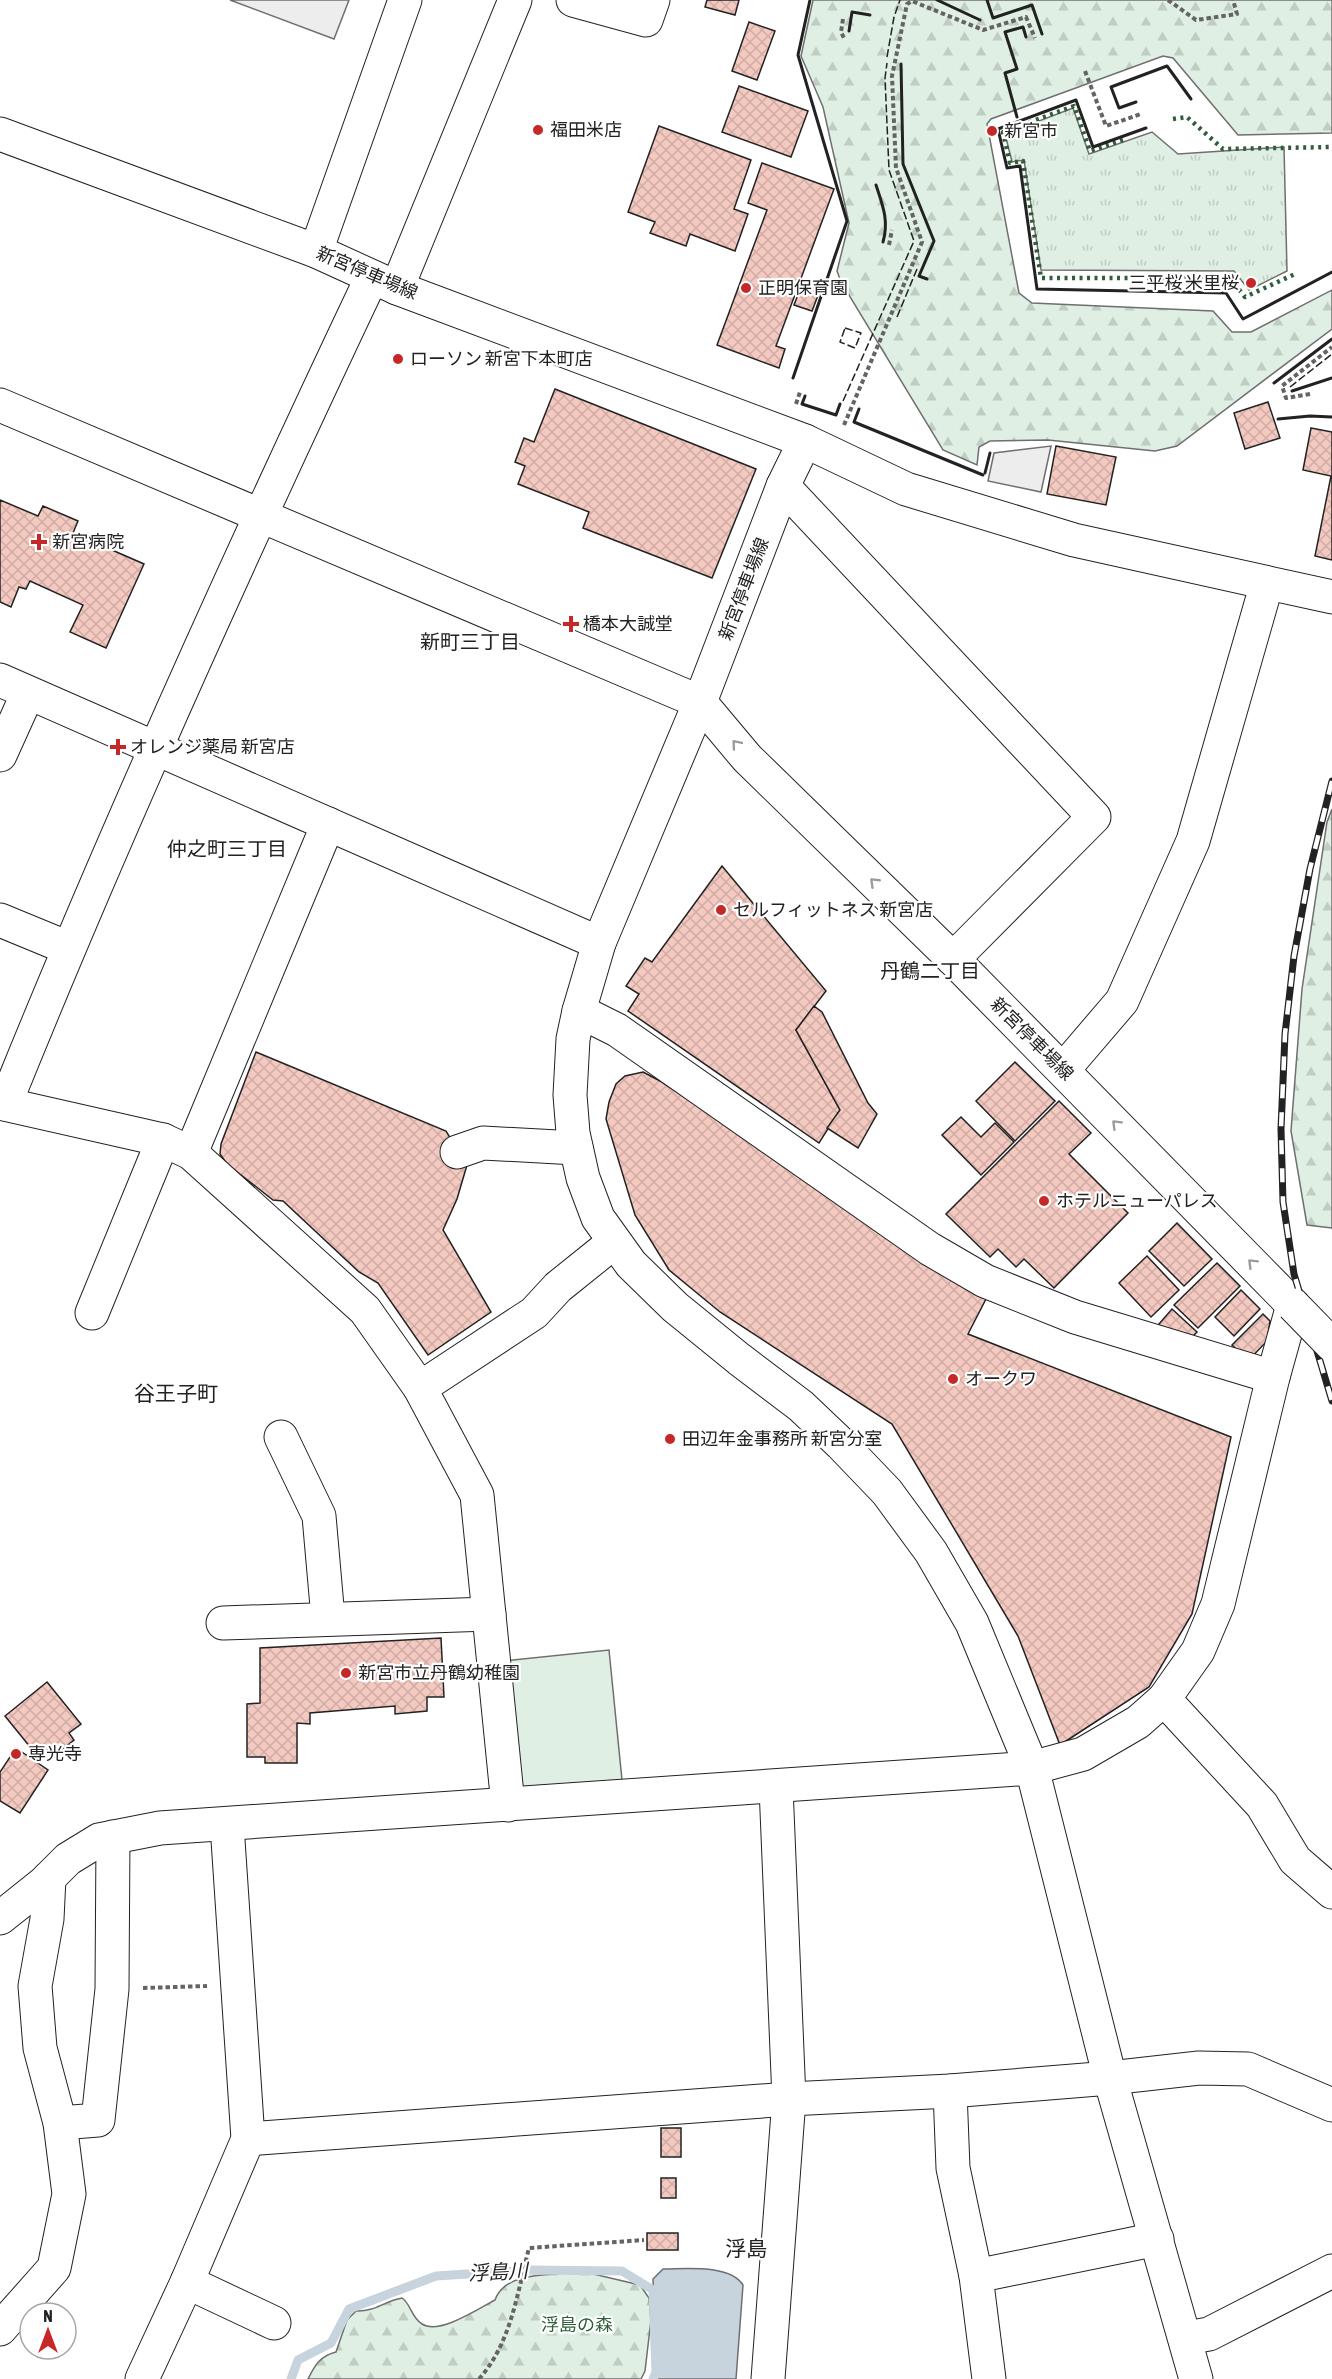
<svg xmlns="http://www.w3.org/2000/svg" width="1332" height="2379" font-family="'Asap Condensed','Noto Sans JP',sans-serif">
  <style>
    .grass { fill: url(#grass-tufts); stroke: #6f6f6f; stroke-width: 1.5 }
    .forest { fill: url(#forest-firs); stroke: #6f6f6f; stroke-width: 1.5 }
    .park { fill: #e0efe3; stroke: #6f6f6f; stroke-width: 1.5 }
    .parking { fill: #ededed; stroke: #6f6f6f; stroke-width: 1.5 }
    .water { fill: #c7d3dd; stroke: #6f6f6f; stroke-width: 1.5 }
    .lines { fill: none; stroke-linecap: round; stroke-linejoin: round }
    .stream { stroke: #c7d3dd; stroke-width: 9 }
    .building { fill: url(#building-cross-hatch); stroke: #222; stroke-width: 1.5 }
    .minor-casing { stroke: #222; stroke-width: 35 }
    .major-casing { stroke: #222; stroke-width: 35 }
    .path { stroke: #646464; stroke-width: 4; stroke-dasharray: 4.5 3; stroke-linecap: butt }
    .minor { stroke: #fff; stroke-width: 33 }
    .major { stroke: #fff; stroke-width: 33 }
    .rail-casing { stroke: #222; stroke-width: 7 }
    .rail { stroke: #fff; stroke-width: 4.5; stroke-dasharray: 14; stroke-linecap: butt }
    .major-bridge-casing { stroke: #222; stroke-width: 35; stroke-linecap: butt }
    .major-bridge { stroke: #fff; stroke-width: 33 }
    .hedge { stroke: #2f5e38; stroke-width: 4.5; stroke-dasharray: 3 4.5; stroke-linecap: butt }
    .fence { stroke: #222; stroke-width: 1.5; stroke-dasharray: 8 3; stroke-linecap: butt }
    .wall { stroke: #222; stroke-width: 3 }
    .oneway { stroke: #9c9c9c }
    .poi-dot { fill: #c62828; stroke: #fff; stroke-width: 2 }
    .labels { text-anchor: middle; stroke-width: 4.5; stroke-linejoin: round; paint-order: stroke }
    .poi-label { font-size: 18px; fill: #222; stroke: #fff; text-anchor: start }
    .street-label { font-size: 18px; fill: #222; stroke: #fff }
    .park-label { font-size: 18px; fill: #2f5e38; stroke: #fff }
    .neighbourhood-label { font-size: 20px; fill: #222; stroke: #fff }
    .water-label { font-size: 20px; font-style: italic; fill: #222; stroke: #fff }
    .quarter-label { font-size: 21px; fill: #222; stroke: #fff }
  </style>
  <defs>
    <pattern id="grass-tufts" width="24" height="20" patternUnits="userSpaceOnUse" patternTransform="scale(1.5)"><rect width="24" height="20" fill="#e0efe3"/><path d="M3 7l-1-3M5 7V3M7 7l1-3M15 17l-1-3M17 17v-4M19 17l1-3" fill="none" stroke="#c0cdc2"/></pattern>
    <pattern id="forest-firs" width="22" height="20" patternUnits="userSpaceOnUse" patternTransform="scale(1.5)"><rect width="22" height="20" fill="#e0efe3"/><path d="M5 1l3.5 6h-7zM16 11l3.5 6h-7z" fill="#c0cdc2"/></pattern>
    <pattern id="building-cross-hatch" width="8" height="8" patternUnits="userSpaceOnUse" patternTransform="scale(1.5)"><rect width="8" height="8" fill="#f3c9c0"/><path d="M0 0l8 8M0 8l8-8" fill="none" stroke="#d0aca5"/></pattern>
  </defs>
  <rect width="100%" height="100%" fill="#fff"/>
  <path class="grass" d="M1073,108L1089,154L1152,132L1178,154L1284,147L1287,271L1249,290L1234,271L1041,270L1024,160L1012,162L1005,134Z"/>
  <g class="forest">
    <path d="M813,0H1332V133L1238,135L1173,58L1163,56L991,119L987,124L1019,293L1032,303L1213,311L1232,332H1251L1332,290V329L1177,446L1155,451L1048,440L990,441L979,447L977,465L943,450L841,282L837,271L849,223L823,107L801,56Z"/>
    <path d="M1332,809V1228L1307,1225L1291,1131L1302,989L1327,822Z"/>
    <path d="M565,2273H589L640,2285L649,2298L651,2320L645,2371L641,2379H308C315,2365 320,2356 336,2352L347,2320L356,2311C375,2312 384,2301 402,2298C411,2304 411,2317 422,2324C439,2335 478,2309 495,2300C504,2274 542,2275 565,2273Z"/>
  </g>
  <path class="park" d="M609,1650L623,1790L513,1799L502,1661Z"/>
  <g class="parking">
    <path d="M230,0H349L334,39Z"/>
    <path d="M1051,446L1041,492L988,481L994,453Z"/>
  </g>
  <path class="water" d="M663,2269C686,2269 730,2264 743,2285L736,2379H653L656,2372L653,2279Z"/>
  <g class="lines">
    <path class="stream" d="M291,2379L298,2360L331,2343L349,2309L436,2276L530,2270L622,2271L653,2290L656,2372L653,2379"/>
  </g>
  <g class="building">
    <path d="M707,0H739L735,15L705,7Z"/>
    <path d="M749,22L775,31L757,80L732,71Z"/>
    <path d="M739,86L808,111L791,157L722,132Z"/>
    <path d="M659,126L751,160L734,209L748,214L735,251L690,234L686,246L650,233L655,222L628,212Z"/>
    <path d="M762,163L834,189L776,346L785,349L779,368L717,345L767,210L748,203Z"/>
    <path d="M804,279L822,285L812,311L794,305Z"/>
    <path d="M555,389L756,469L712,578L583,528L589,512L518,484L525,466L515,462L524,438L534,442Z"/>
    <path d="M1268,402L1280,438L1245,449L1234,413Z"/>
    <path d="M1311,428L1332,432V560L1315,556L1331,476L1303,470Z"/>
    <path d="M1056,446L1116,457L1106,505L1047,494Z"/>
    <path d="M0,500L38,516L43,506L78,521L73,533L144,564L106,648L70,632L83,605L30,581L26,589L19,587L11,607L0,602Z"/>
    <path d="M722,866L826,991L796,1030L840,1110L819,1143L628,1011L639,994L626,986L645,958L652,962Z"/>
    <path d="M814,1006L822,1012L868,1103L877,1114L858,1148L827,1128L840,1110L796,1030Z"/>
    <path d="M256,1052L446,1131L467,1165L457,1199L443,1230L491,1312L428,1355L378,1283L359,1272L283,1201L273,1200L227,1164L220,1154L221,1144Z"/>
    <path d="M1015,1062L1055,1101L1015,1141L976,1101Z"/>
    <path d="M643,1072L662,1082L987,1297L968,1334L1231,1437L1192,1614L1149,1687L1060,1745L1018,1636L892,1424L720,1312L669,1270L635,1215L606,1119L609,1102L616,1084L625,1076Z"/>
    <path d="M1059,1101L1091,1133L1069,1154L1128,1213L1054,1288L1024,1259L1016,1267L998,1249L990,1257L946,1214Z"/>
    <path d="M961,1117L981,1137L995,1123L1014,1142L981,1175L942,1135Z"/>
    <path d="M1177,1223L1212,1259L1184,1286L1149,1251Z"/>
    <path d="M1147,1256L1179,1290L1151,1317L1119,1283Z"/>
    <path d="M1217,1263L1240,1286L1198,1328L1174,1305Z"/>
    <path d="M1241,1290L1260,1309L1234,1336L1215,1317Z"/>
    <path d="M1172,1309L1197,1332L1189,1340L1152,1332Z"/>
    <path d="M1263,1314L1270,1321L1267,1341L1248,1361L1232,1345Z"/>
    <path d="M441,1638L444,1697H427V1711L395,1714V1706L310,1713V1724L297,1723V1763H265V1757H247V1704L260,1703V1648Z"/>
    <path d="M47,1682L81,1724L69,1733L74,1740L56,1755L50,1748L39,1758L5,1716Z"/>
    <path d="M16,1748L48,1770L20,1813L0,1801V1772Z"/>
    <rect x="661" y="2128" width="20" height="29"/>
    <rect x="661" y="2178" width="15" height="20"/>
    <rect x="647" y="2233" width="31" height="17"/>
  </g>
  <g class="lines">
    <g class="minor-casing">
      <g id="minor">
        <path d="M573,0L646,20L653,0"/>
        <path d="M316,251L405,0"/>
        <path d="M397,288L515,0"/>
        <path d="M0,405L700,702L599,943L579,1011L573,1039L570,1095L573,1133L583,1178L598,1218L631,1264L675,1307L739,1359L801,1406L841,1444L887,1492L931,1552L972,1623L1032,1768L1110,2078L1196,2379"/>
        <path d="M805,441L906,489L1074,540L1332,597"/>
        <path d="M783,486L1094,817L953,959"/>
        <path d="M0,680L599,943"/>
        <path d="M0,755L28,693"/>
        <path d="M0,920L68,948"/>
        <path d="M579,1011L617,1030L930,1249L985,1281L1075,1317L1273,1377"/>
        <path d="M1063,1070L1122,1001L1193,841L1267,583"/>
        <path d="M0,1103L163,1140L191,1153L365,1310L420,1388L477,1495L508,1805"/>
        <path d="M5,1104C118,824 243,549 372,277"/>
        <path d="M457,1152L483,1143L576,1148"/>
        <path d="M191,1153L328,824"/>
        <path d="M92,1313L163,1140"/>
        <path d="M420,1388L534,1313L558,1287L614,1242"/>
        <path d="M281,1437L319,1516L328,1618"/>
        <path d="M223,1623L489,1614"/>
        <path d="M1164,1699L1262,1805L1295,1860L1332,1892"/>
        <path d="M0,1918L44,1883L68,1859L99,1840L160,1828L1032,1768L1083,1754L1138,1722L1164,1699L1198,1651L1218,1604L1273,1377L1293,1305"/>
        <path d="M950,2091L953,2168L976,2276L989,2379"/>
        <path d="M60,2123L98,2120L112,1989L113,1837"/>
        <path d="M248,2139L789,2099L950,2091L1110,2078L1199,2068L1248,2069L1332,2105"/>
        <path d="M976,2276L1157,2239"/>
        <path d="M187,2282L274,2323"/>
        <path d="M0,2329L54,2268L69,2194L60,2123L40,2048L35,1986L47,1919L49,1878"/>
        <path d="M1186,2338L1209,2334L1332,2271"/>
        <path d="M142,2379L187,2282L248,2139L227,1825"/>
        <path d="M768,2379L789,2099L776,1787"/>
      </g>
    </g>
    <g class="major-casing">
      <path id="major" d="M0,134L316,251L397,288L805,441L783,486L700,702L747,758L953,959L1293,1305"/>
    </g>
    <g class="path">
      <path d="M1168,0L1196,20L1237,14L1233,0"/>
      <path d="M843,19L841,32L844,38"/>
      <path d="M1085,71L1106,126L1141,114"/>
      <path d="M889,245L892,230"/>
      <path d="M1310,394L1286,398L1282,386L1332,347"/>
      <path d="M796,404L800,392"/>
      <path d="M844,425L922,242L896,168L892,76L907,4L912,1L983,30L1026,17L1035,38"/>
      <path d="M143,1988L207,1986"/>
      <path d="M479,2379C511,2343 517,2294 529,2248L644,2240"/>
    </g>
    <use href="#minor" class="minor"/>
    <use href="#major" class="major"/>
    <g class="rail-casing">
      <path id="rail" d="M1332,781L1310,869L1294,956L1285,1034L1281,1129L1283,1202L1294,1274L1332,1401"/>
    </g>
    <use href="#rail" class="rail"/>
    <g class="major-bridge-casing">
      <path id="major-bridge" d="M1293,1305L1332,1345"/>
    </g>
    <use href="#major-bridge" class="major-bridge"/>
    <g class="hedge">
      <path d="M1173,119L1187,117L1223,149L1332,147"/>
      <path d="M1123,140L1090,151L1074,106L1003,132L1010,163L1023,161L1041,278H1230L1245,297L1295,274"/>
    </g>
    <g class="fence">
      <path d="M887,57L894,17L900,0"/>
      <path d="M897,317L917,269"/>
      <path d="M845,328L861,333L855,348L840,342Z"/>
      <path d="M1290,387L1332,354"/>
      <path d="M843,401L914,241L889,170L885,78L887,63"/>
    </g>
    <g class="wall">
      <path d="M937,0L980,20"/>
      <path d="M987,0L993,18L1032,5L1042,34"/>
      <path d="M849,31L852,12L870,15"/>
      <path d="M901,64L903,164L934,241L919,276L927,279"/>
      <path d="M1136,102L1119,108L1111,87L1167,66L1191,99"/>
      <path d="M1017,117L1005,73L1017,69L1005,32L1023,27L1026,37"/>
      <path d="M1146,128L1093,147L1076,100L998,129L1007,168L1020,166L1037,289L1226,293L1243,319L1332,272"/>
      <path d="M876,185C883,206 889,221 883,242"/>
      <path d="M793,378L847,221L798,55L810,0"/>
      <path d="M1274,383L1332,339"/>
      <path d="M1292,391L1332,378"/>
      <path d="M805,396L802,404L836,415L840,404"/>
      <path d="M859,409L854,422L983,475"/>
      <path d="M1278,419L1310,416L1332,417"/>
      <path d="M985,473L990,453"/>
    </g>
  </g>
  <defs><path id="oneway-chevron" d="M-2-3.5L2.5 0L-2 3.5" fill="none" stroke-width="1.6" stroke-linecap="round" stroke-linejoin="round" transform="scale(1.5)"/></defs>
  <g class="oneway">
    <use href="#oneway-chevron" transform="translate(736 744) rotate(-130)"/>
    <use href="#oneway-chevron" transform="translate(874 882) rotate(-136)"/>
    <use href="#oneway-chevron" transform="translate(1116 1124) rotate(-135)"/>
    <use href="#oneway-chevron" transform="translate(1252 1263) rotate(-135)"/>
  </g>
  <g class="poi-dot">
    <circle cx="538" cy="130" r="6"/>
    <circle cx="992" cy="131" r="6"/>
    <circle cx="1251" cy="283" r="6"/>
    <circle cx="746" cy="288" r="6"/>
    <circle cx="398" cy="359" r="6"/>
    <path d="M36 533h6v6h6v6h-6v6h-6v-6h-6v-6h6z"/>
    <path d="M568 615h6v6h6v6h-6v6h-6v-6h-6v-6h6z"/>
    <path d="M115 738h6v6h6v6h-6v6h-6v-6h-6v-6h6z"/>
    <circle cx="721" cy="910" r="6"/>
    <circle cx="1044" cy="1201" r="6"/>
    <circle cx="953" cy="1379" r="6"/>
    <circle cx="670" cy="1439" r="6"/>
    <circle cx="346" cy="1673" r="6"/>
    <circle cx="16" cy="1754" r="6"/>
  </g>
  <g class="labels">
    <g class="poi-label">
      <text x="550" y="136">福田米店</text>
      <text x="1004" y="137">新宮市</text>
      <text x="1239" y="289" text-anchor="end">三平桜 米里桜</text>
      <text x="758" y="294">正明保育園</text>
      <text x="410" y="365">ローソン 新宮下本町店</text>
      <text x="52" y="548">新宮病院</text>
      <text x="583" y="630">橋本大誠堂</text>
      <text x="130" y="753">オレンジ薬局 新宮店</text>
      <text x="733" y="916">セルフィットネス 新宮店</text>
      <text x="1056" y="1207">ホテルニューパレス</text>
      <text x="965" y="1385">オークワ</text>
      <text x="682" y="1445">田辺年金事務所 新宮分室</text>
      <text x="358" y="1679">新宮市立丹鶴幼稚園</text>
      <text x="28" y="1760">専光寺</text>
    </g>
    <g class="street-label">
      <text transform="translate(367 273) rotate(23)" y="6">新宮停車場線</text>
      <text transform="translate(744 589) rotate(-69)" y="6">新宮停車場線</text>
      <text transform="translate(1032 1039) rotate(45)" y="6">新宮停車場線</text>
    </g>
    <g class="park-label">
      <text x="577" y="2331">浮島の森</text>
    </g>
    <g class="neighbourhood-label">
      <text x="470" y="649">新町三丁目</text>
      <text x="227" y="856">仲之町三丁目</text>
      <text x="930" y="978">丹鶴二丁目</text>
    </g>
    <g class="water-label">
      <text transform="translate(498 2272) rotate(-3)" y="7">浮島川</text>
    </g>
    <g class="quarter-label">
      <text x="176" y="1401">谷王子町</text>
      <text x="746" y="2256">浮島</text>
    </g>
  </g>
  <g transform="translate(48 2331)"><circle r="28" fill="#ffffff" stroke="#a7a7a7" stroke-width="1.5"/>
  <path d="M0-4.5L10 22L0 15L-10 22Z" fill="#c62828"/>
  <text y="-9" font-size="16" font-weight="bold" text-anchor="middle" fill="#222222">N</text>
  </g>
</svg>
